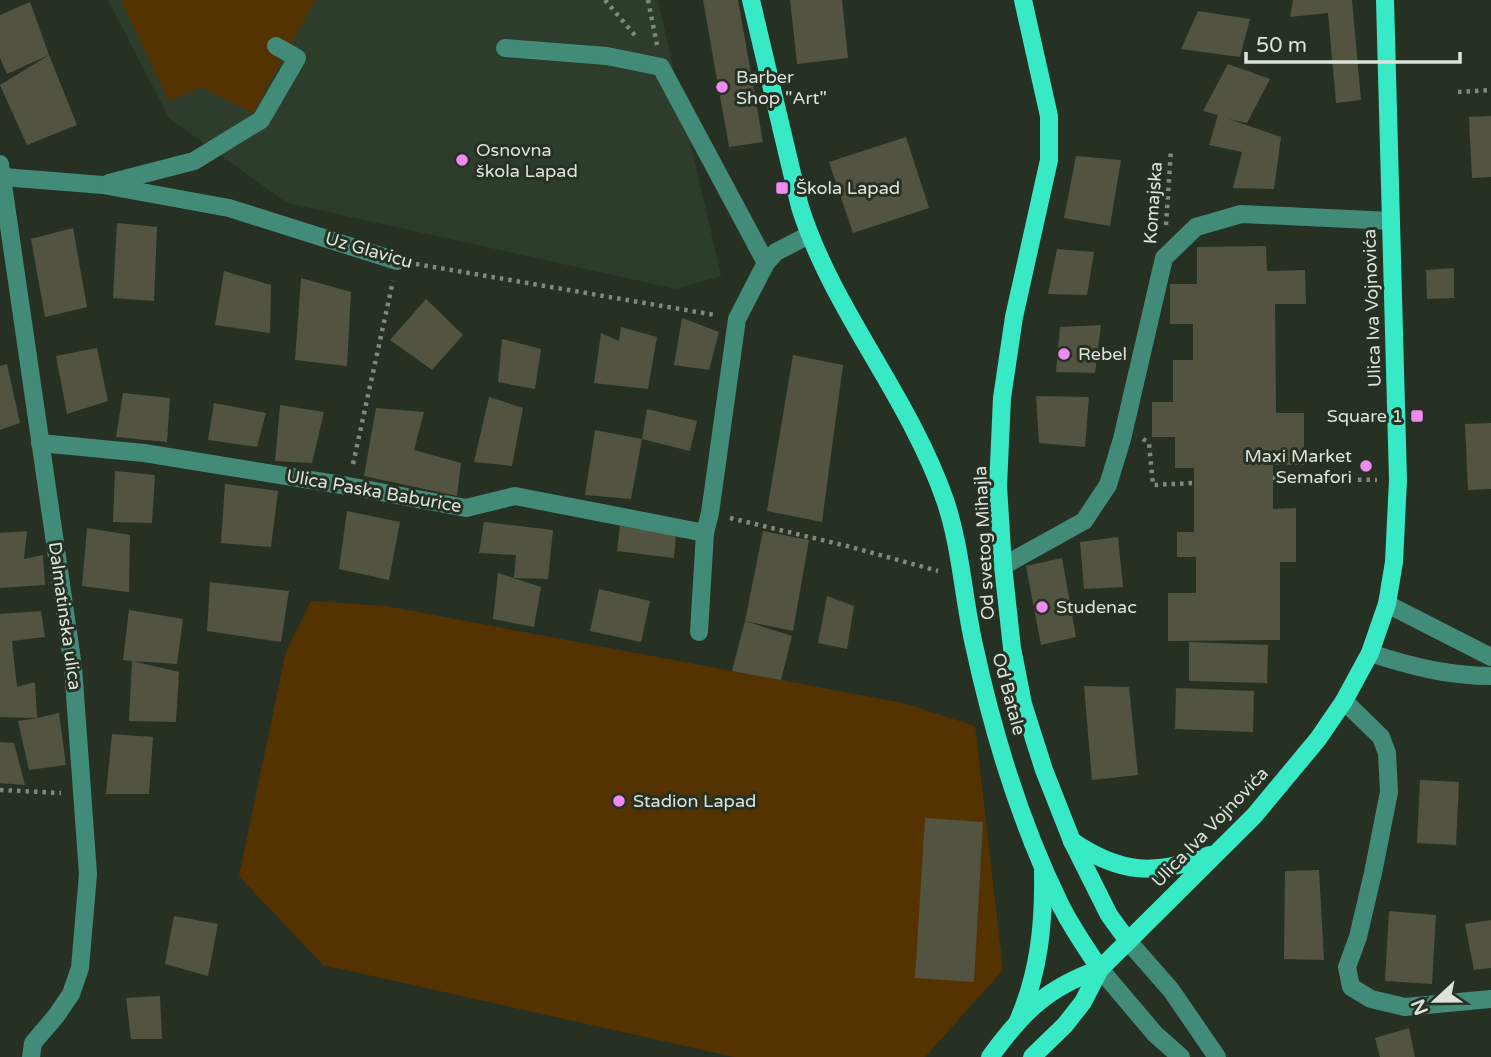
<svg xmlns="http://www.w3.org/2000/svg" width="1491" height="1057" font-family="'Varela Round',sans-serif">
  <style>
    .built { fill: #2e3c2b }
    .green { fill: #530 }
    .building { fill: #535342 }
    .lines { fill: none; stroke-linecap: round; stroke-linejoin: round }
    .path { stroke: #80897e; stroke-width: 4.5; stroke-dasharray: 3.5 5; stroke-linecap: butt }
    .minor { stroke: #438b79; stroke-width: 18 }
    .major { stroke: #37e9c5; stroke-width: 18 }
    .poi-dot { fill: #f28af3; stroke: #263124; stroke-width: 2.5 }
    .labels { text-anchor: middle; stroke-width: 6; stroke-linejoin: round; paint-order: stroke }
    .poi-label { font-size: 18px; fill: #dce3da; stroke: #263124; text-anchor: start }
    .street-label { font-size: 18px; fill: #dce3da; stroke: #263124 }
  </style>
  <rect width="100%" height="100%" fill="#263124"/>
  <path class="built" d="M108,0H658L721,276L676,289L287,203L169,118Z"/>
  <g class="green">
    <path d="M121,0H315L253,113L201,87L169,101Z"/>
    <path d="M311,601L386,606L903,703L975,726L1003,970L925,1057H734L323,965L239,876L286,651Z"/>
  </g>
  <g class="building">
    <path d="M703,0H738L763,142L729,147Z"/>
    <path d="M790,0H842L848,58L797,64Z"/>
    <path d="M1293,0H1352L1361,100L1336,103L1328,13L1290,17Z"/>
    <path d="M30,2L49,55L7,74L0,58V15Z"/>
    <path d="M1198,11L1250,19L1240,57L1181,49Z"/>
    <path d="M49,55L77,125L27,145L0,85Z"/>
    <path d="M1228,64L1270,79L1247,123L1229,119L1281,137L1274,189L1233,188L1242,152L1209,145L1218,115L1203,111Z"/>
    <path d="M1491,116V177L1472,178L1469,117Z"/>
    <path d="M906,137L929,208L853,233L829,162Z"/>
    <path d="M1076,156L1121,160L1110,226L1064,218Z"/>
    <path d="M117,223L157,227L154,301L113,298Z"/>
    <path d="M73,228L87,307L45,317L31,239Z"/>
    <path d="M1266,246L1267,271L1305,270L1306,304H1275L1276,413H1304V465H1273V509L1296,508V562H1280V640L1168,641V593H1196V557H1177V532H1194V468H1175V437H1152V402H1173V360H1193V324H1170V284H1197V247Z"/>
    <path d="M1057,249L1094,252L1087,295L1048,294Z"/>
    <path d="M1454,268V298L1427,299L1426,270Z"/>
    <path d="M224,271L271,285L270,333L215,325Z"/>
    <path d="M301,278L351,292L347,366L295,360Z"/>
    <path d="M426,299L463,335L432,370L390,340Z"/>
    <path d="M682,318L719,332L709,370L674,365Z"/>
    <path d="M1101,325L1095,373L1056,372L1060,327Z"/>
    <path d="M621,327L657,337L648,389L594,383L601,333L619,341Z"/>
    <path d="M502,339L541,349L535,389L498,382Z"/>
    <path d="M97,348L108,401L67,414L56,356Z"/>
    <path d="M793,355L843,365L822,522L767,511Z"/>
    <path d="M7,364L20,423L0,430V366Z"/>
    <path d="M123,393L170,398L167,442L116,437Z"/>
    <path d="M1036,396L1089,397L1085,447L1039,443Z"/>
    <path d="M489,397L523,408L512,466L474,462Z"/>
    <path d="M214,403L266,413L257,447L208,440Z"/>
    <path d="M280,405L324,412L312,463L275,461Z"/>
    <path d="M376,408L424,412L414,450L461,463L457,496L364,476Z"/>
    <path d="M647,409L697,421L690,451L642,439Z"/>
    <path d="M1491,423V489L1468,490L1465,424Z"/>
    <path d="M595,430L642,439L631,499L585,495Z"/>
    <path d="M115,471L155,475L152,523L113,522Z"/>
    <path d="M225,484L278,491L271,547L221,543Z"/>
    <path d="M347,511L400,522L389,580L339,569Z"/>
    <path d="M484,522L553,530L548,579L514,578L516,555L479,553Z"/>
    <path d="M620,526L676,535L674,558L617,551Z"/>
    <path d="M87,528L130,535L129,592L82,586Z"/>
    <path d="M27,531L24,559L43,555L45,585L0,588V533Z"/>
    <path d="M763,531L809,540L793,631L745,621Z"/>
    <path d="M1118,537L1123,587L1084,589L1080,542Z"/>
    <path d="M1062,558L1076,637L1041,645L1026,566Z"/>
    <path d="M498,573L541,587L534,627L493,619Z"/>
    <path d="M210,582L289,591L281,642L207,631Z"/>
    <path d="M599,589L650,601L641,642L590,631Z"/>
    <path d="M827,596L854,606L847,649L818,643Z"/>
    <path d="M129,610L183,619L177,664L132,661L179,672L176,722L129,721L132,661L123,660Z"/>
    <path d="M41,611L45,637L12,641L17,687L35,682L37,718L59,713L66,765L29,770L18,721L37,718L0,717V614Z"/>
    <path d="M745,621L792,636L781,680L732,671Z"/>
    <path d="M1189,642L1268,645L1267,683L1189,681Z"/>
    <path d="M1084,686L1129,687L1138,775L1092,780Z"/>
    <path d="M1176,688L1254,691L1253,732L1175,729Z"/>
    <path d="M112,734L153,737L149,794H106Z"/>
    <path d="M0,742L14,743L25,785L0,783Z"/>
    <path d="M1420,780L1459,782L1456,845L1417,843Z"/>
    <path d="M925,818L983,822L974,982L915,978Z"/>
    <path d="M1319,870L1324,960L1284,959L1285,871Z"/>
    <path d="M1389,911L1436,915L1432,984L1385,981Z"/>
    <path d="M174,916L218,924L208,976L165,964Z"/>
    <path d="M1491,920V968L1474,970L1465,924Z"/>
    <path d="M160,996L162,1039H131L126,998Z"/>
    <path d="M1409,1028L1415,1057H1380L1375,1038Z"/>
  </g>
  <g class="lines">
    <g class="path">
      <path d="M605,0L638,39"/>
      <path d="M648,0L657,45"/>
      <path d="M1458,92L1491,90"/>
      <path d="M1166,225L1171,150"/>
      <path d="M416,264L715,315"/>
      <path d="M1143,439L1149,443L1153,485L1194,483"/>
      <path d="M353,464L393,281"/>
      <path d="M1273,478L1377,480"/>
      <path d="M730,518L851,547L938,571"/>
      <path d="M0,790L61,793"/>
    </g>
    <g class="minor">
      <path d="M505,48L607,56L661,67L766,263"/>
      <path d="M0,164L73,667L88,874L80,968L71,994L56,1016L33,1043L31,1057"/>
      <path d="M3,177L103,185L229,208L397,261"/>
      <path d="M109,183L194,161L261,120L297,58L276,46"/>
      <path d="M40,443L144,453L348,486L466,508L515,496L705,533"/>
      <path d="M1003,566L1084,521L1108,485L1122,439L1164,258L1196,227L1241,214L1391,221"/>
      <path d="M1387,604L1491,657"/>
      <path d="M699,632L705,533L710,513L737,319L766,263L776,252L809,235"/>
      <path d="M1370,653C1410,666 1448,676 1491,676"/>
      <path d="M1344,701L1381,737L1387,753L1389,792L1373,873L1358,937L1347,967L1351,987L1371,999L1405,1007L1491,999"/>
      <path d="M1128,941L1171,990L1217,1057"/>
      <path d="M1100,969L1155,1034L1181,1057"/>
    </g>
    <g class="major">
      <path d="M751,0L800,207C833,311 909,396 945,500C961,547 963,597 974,645C993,733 1021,825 1061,906C1072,928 1086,948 1100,969"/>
      <path d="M1023,0L1049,116V160L1014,317L1002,398L998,486L1003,566L1012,648L1023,704L1044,770L1072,841L1109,915L1128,941"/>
      <path d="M1072,841C1120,874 1156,876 1210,855"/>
      <path d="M1018,1021C1039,973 1044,924 1043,872"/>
      <path d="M990,1057C1023,1012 1046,988 1100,969"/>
      <path d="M1032,1057L1065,1025L1083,1002L1100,969L1254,816L1318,739L1344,701L1370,653L1387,604L1394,562L1398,480L1385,0"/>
    </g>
  </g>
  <g class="poi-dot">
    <circle cx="722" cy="87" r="7"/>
    <circle cx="462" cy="160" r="7"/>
    <rect x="775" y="181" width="14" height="14" rx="3.5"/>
    <circle cx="1064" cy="354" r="7"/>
    <rect x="1410" y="409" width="14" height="14" rx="3.5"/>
    <circle cx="1366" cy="466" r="7"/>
    <circle cx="1042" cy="607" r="7"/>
    <circle cx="619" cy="801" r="7"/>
  </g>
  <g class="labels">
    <g class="poi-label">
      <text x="736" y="83">Barber<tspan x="736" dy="21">Shop "Art"</tspan></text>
      <text x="476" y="156">Osnovna<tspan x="476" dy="21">škola Lapad</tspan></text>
      <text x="796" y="194">Škola Lapad</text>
      <text x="1078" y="360">Rebel</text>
      <text x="1403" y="422" text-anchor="end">Square 1</text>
      <text x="1352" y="462" text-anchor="end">Maxi Market<tspan x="1352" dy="21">Semafori</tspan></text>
      <text x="1056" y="613">Studenac</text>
      <text x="633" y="807">Stadion Lapad</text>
    </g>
    <g class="street-label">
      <text transform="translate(1153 203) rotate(-86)" y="6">Komajska</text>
      <text transform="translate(369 250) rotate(16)" y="6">Uz Glavicu</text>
      <text transform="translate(1372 308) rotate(-92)" y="6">Ulica Iva Vojnovića</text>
      <text transform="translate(374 491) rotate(10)" y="6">Ulica Paska Baburice</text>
      <text transform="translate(984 543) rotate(-93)" y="6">Od svetog Mihajla</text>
      <text transform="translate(65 616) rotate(82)" y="6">Dalmatinska ulica</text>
      <text transform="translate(1009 694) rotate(75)" y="6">Od Batale</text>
      <text transform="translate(1210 827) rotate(-46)" y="6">Ulica Iva Vojnovića</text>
    </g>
  </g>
  <g transform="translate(1435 1001) rotate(248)" stroke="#263124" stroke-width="5" paint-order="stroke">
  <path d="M0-5L12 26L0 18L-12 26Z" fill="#dce3da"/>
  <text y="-10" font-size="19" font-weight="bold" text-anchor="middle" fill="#dce3da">N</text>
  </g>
  <path d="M1246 52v10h214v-10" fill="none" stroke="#dce3da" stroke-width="3.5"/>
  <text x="1256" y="52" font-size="21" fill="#dce3da" stroke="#263124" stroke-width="5" paint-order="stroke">50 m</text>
</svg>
